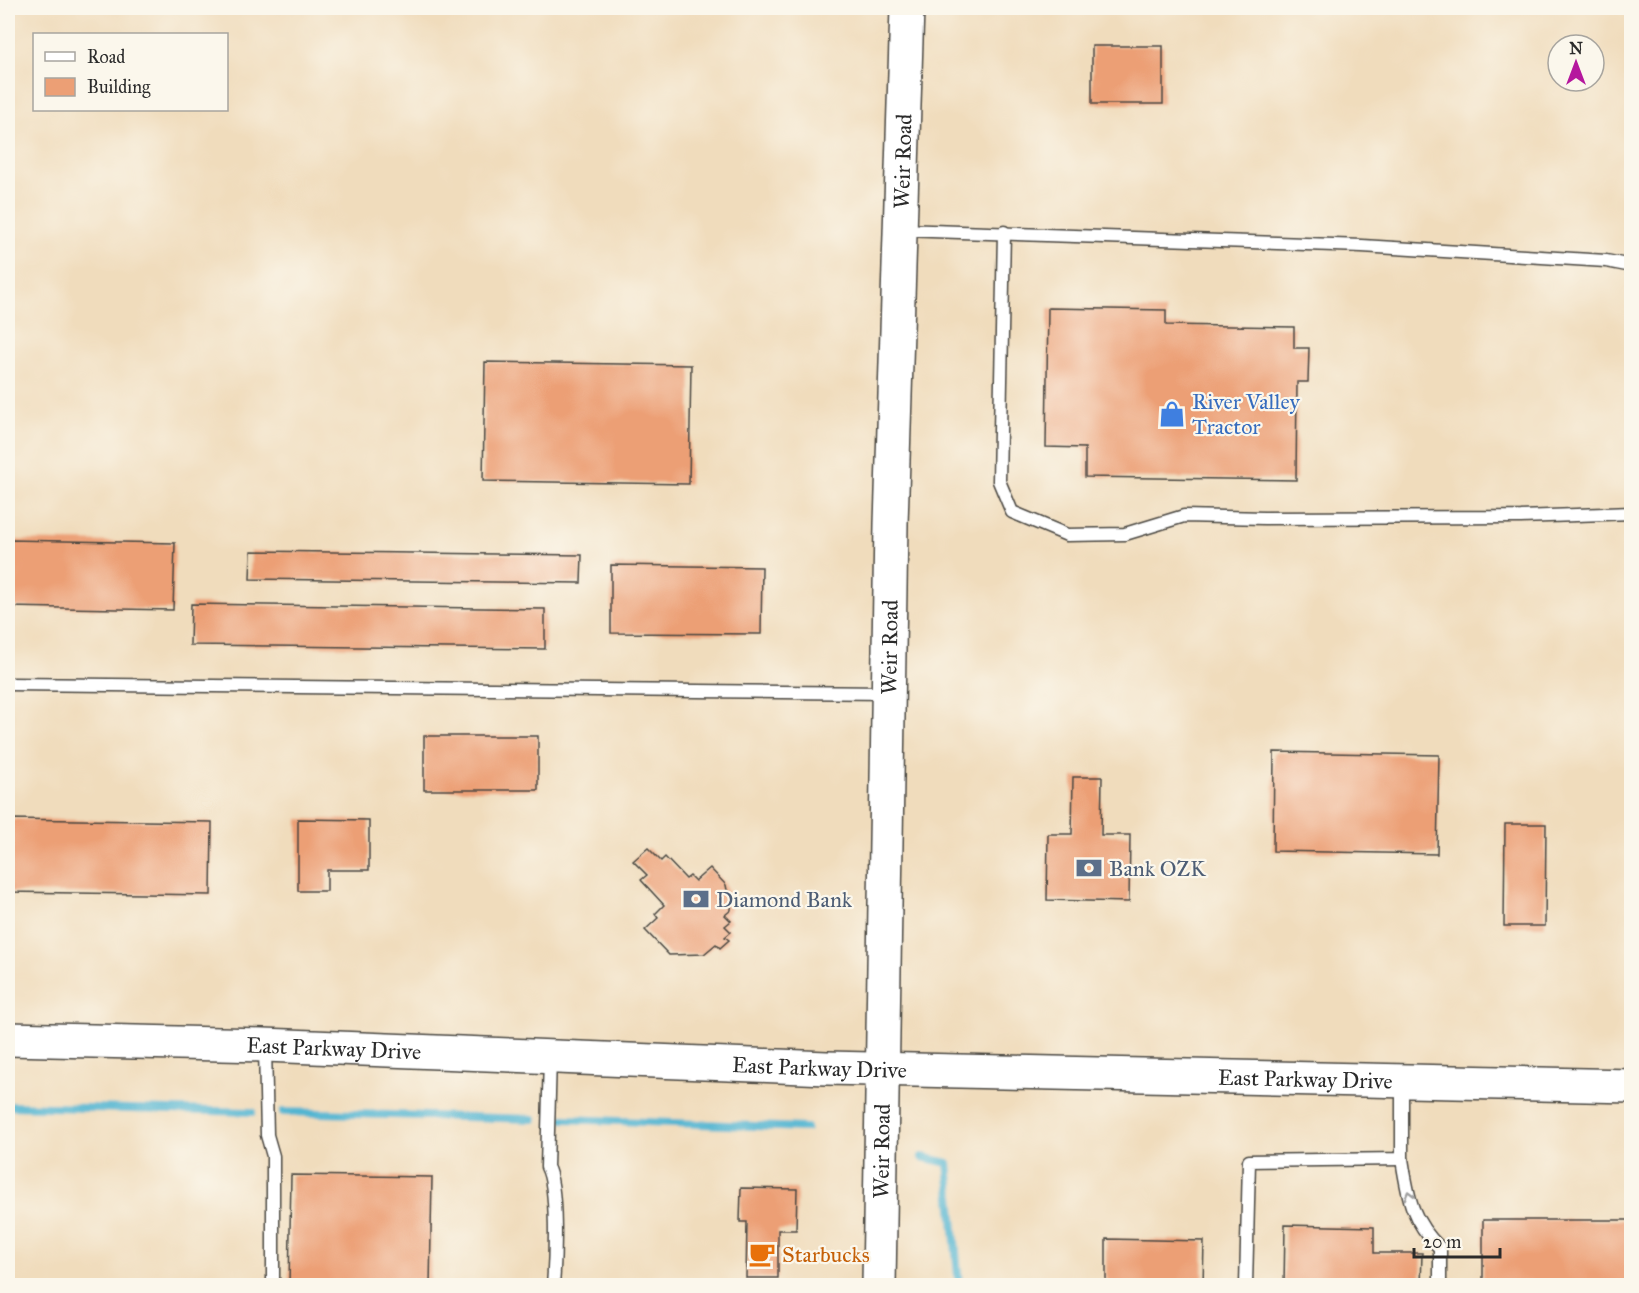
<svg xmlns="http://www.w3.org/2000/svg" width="1639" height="1293" font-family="'IM FELL Great Primer',serif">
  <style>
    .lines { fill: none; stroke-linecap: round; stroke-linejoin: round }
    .stream { stroke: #53b5d1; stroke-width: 8 }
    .building { fill: #ec9f75 }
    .service-casing { stroke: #494641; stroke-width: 15 }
    .secondary-casing { stroke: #494641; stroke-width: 36 }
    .service { stroke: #fff; stroke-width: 12 }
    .secondary { stroke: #fff; stroke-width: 33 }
    .oneway { stroke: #a0a0a0 }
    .labels { text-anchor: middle; stroke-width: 4.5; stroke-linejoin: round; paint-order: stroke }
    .street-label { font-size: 22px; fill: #2b2b2b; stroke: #fbf7ec }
    .shop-label { font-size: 22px; fill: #366cbe; stroke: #fbf7ec; text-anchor: start }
    .service-label { font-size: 22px; fill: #4e5e75; stroke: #fbf7ec; text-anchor: start }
    .food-label { font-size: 22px; fill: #c56008; stroke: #fbf7ec; text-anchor: start }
  </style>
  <rect width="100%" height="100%" fill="#fbf7ec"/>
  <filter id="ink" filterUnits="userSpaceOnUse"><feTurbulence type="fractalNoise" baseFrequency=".0167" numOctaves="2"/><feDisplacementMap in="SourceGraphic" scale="12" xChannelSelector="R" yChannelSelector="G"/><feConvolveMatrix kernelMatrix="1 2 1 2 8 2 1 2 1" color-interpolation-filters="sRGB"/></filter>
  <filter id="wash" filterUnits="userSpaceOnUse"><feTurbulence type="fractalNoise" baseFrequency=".008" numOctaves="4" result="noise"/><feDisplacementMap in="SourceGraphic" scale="24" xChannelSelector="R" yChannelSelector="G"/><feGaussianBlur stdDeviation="1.35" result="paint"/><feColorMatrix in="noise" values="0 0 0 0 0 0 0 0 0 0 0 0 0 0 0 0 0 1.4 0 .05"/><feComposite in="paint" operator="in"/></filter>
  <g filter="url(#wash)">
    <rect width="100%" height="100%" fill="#f0dcbc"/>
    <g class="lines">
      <g class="stream">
        <path d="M8,1106L252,1112"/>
        <path d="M283,1112L533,1119"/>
        <path d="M564,1119L806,1128"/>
        <path d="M922,1157L948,1163L959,1286"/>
      </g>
    </g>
    <g id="blocks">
      <g class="building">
        <rect x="1092" y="46" width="71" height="58"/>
        <path d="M1048,308L1166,310V325L1294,327V348H1309L1308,382H1297L1296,480L1085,477V448L1046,447Z"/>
        <path d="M485,362L691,365L689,484L483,481Z"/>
        <path d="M8,540L175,543L173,610L8,607Z"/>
        <path d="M251,551L582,555L581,583L250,579Z"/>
        <path d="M611,565L762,567L761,634L611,633Z"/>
        <path d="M191,604L545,609V649L190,645Z"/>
        <rect x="424" y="736" width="114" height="54"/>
        <path d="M1274,752L1439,755L1437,854L1273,851Z"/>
        <path d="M1073,777H1102L1101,835H1130L1129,902L1047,900L1048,834H1072Z"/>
        <path d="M8,819L212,822L211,895L8,892Z"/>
        <path d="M298,819L369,820V870H327V891H298Z"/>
        <path d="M1505,824H1546L1545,926H1504Z"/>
        <path d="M648,848L661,861L665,857L686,879L690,876L695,881L710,868L726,885L727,890L732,894L731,910L725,915L731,921L725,926L731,932L725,937L729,940L720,948L716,944L704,954L669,955L645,930L658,918L655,914L664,905L641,880L647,875L633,861Z"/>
        <path d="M291,1175L432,1177L430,1286H289Z"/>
        <path d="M741,1188L797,1189L796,1230H778V1278H746L747,1222H740Z"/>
        <rect x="1483" y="1220" width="149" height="66"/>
        <path d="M1285,1225L1374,1227V1253H1422L1421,1286H1284Z"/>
        <path d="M1106,1239L1204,1241L1203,1286H1106Z"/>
      </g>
    </g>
  </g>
  <g filter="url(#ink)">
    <use href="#blocks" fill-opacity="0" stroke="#494641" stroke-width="1.5"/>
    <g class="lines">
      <g class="service-casing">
        <g id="service">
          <path d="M902,230L1362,246L1606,261L1632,266"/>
          <path d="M1004,232L999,481L1012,512L1067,535L1125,534L1184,516L1264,518L1521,517L1632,513"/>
          <path d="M8,684L888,693"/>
          <path d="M265,1048L267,1135L273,1156V1286"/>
          <path d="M550,1057L547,1167C558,1187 555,1260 553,1286"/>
          <path d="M1402,1159C1408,1197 1411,1220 1440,1248V1286"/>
          <path d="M1246,1286L1249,1161L1402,1159V1082"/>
        </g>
      </g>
      <g class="secondary-casing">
        <g id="secondary">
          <path id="s1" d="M8,1039L264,1045L827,1068L1632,1086"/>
          <path id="s2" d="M879,1286L891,524L907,8"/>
        </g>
      </g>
      <use href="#service" class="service"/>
      <use href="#secondary" class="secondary"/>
    </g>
    <defs><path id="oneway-chevron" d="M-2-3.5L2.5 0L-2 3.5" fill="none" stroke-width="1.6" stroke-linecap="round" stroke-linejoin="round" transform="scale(1.5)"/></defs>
    <use class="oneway" href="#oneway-chevron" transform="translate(1409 1195) rotate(-105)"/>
  </g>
  <defs>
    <g id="shop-bare" transform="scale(2.07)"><path d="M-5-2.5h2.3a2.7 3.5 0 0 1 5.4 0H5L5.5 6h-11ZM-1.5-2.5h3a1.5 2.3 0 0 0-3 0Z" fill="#3f7fe0" stroke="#fbf7ec" stroke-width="2.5" paint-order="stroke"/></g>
    <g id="bank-bare" transform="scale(2.07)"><path d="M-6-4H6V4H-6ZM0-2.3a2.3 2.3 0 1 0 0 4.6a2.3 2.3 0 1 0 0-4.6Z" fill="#5c6f8a" stroke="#fbf7ec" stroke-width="2.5" paint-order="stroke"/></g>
    <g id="cafe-bare" transform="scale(2.07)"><path d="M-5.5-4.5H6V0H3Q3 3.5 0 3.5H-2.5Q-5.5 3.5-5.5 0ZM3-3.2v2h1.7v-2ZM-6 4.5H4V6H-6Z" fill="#e8710a" stroke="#fbf7ec" stroke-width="2.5" paint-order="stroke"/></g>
  </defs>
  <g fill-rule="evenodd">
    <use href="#shop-bare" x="1172" y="414"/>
    <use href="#bank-bare" x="1089" y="868"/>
    <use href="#bank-bare" x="696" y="899"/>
    <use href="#cafe-bare" x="762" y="1254"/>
  </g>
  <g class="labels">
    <g class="street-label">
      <text dy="8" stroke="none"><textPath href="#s2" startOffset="1125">Weir Road</textPath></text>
      <text dy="8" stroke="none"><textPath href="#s2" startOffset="639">Weir Road</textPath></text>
      <text dy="8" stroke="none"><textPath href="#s1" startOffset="326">East Parkway Drive</textPath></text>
      <text dy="8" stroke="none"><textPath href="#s1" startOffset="812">East Parkway Drive</textPath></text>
      <text dy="8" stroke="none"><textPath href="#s1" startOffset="1298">East Parkway Drive</textPath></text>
      <text dy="8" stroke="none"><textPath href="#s2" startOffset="135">Weir Road</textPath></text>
    </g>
    <g class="shop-label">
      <text x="1192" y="409">River Valley<tspan x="1192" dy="25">Tractor</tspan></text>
    </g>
    <g class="service-label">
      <text x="1109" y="876">Bank OZK</text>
      <text x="716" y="907">Diamond Bank</text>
    </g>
    <g class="food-label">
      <text x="782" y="1262">Starbucks</text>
    </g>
  </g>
  <rect width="1639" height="1293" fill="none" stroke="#fbf7ec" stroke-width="30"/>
  <rect x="33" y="33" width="195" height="78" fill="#fbf7ec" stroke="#a8a59f" stroke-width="1.5"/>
  <rect x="45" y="52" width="30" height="9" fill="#ffffff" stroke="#a8a59f" stroke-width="1.5"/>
  <text x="87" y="63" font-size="18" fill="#2b2b2b">Road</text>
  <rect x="45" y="78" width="30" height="18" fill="#ec9f75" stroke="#a8a59f" stroke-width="1.5"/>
  <text x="87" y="93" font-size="18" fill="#2b2b2b">Building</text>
  <g transform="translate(1576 63)"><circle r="28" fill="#fbf7ec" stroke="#a8a59f" stroke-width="1.5"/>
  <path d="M0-4.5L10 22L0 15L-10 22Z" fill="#b5179e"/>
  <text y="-9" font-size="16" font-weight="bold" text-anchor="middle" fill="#2b2b2b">N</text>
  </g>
  <path d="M1414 1248v9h86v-9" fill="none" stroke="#2b2b2b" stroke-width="3"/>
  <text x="1423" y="1248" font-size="18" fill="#2b2b2b" stroke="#fbf7ec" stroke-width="4.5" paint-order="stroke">20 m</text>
</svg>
